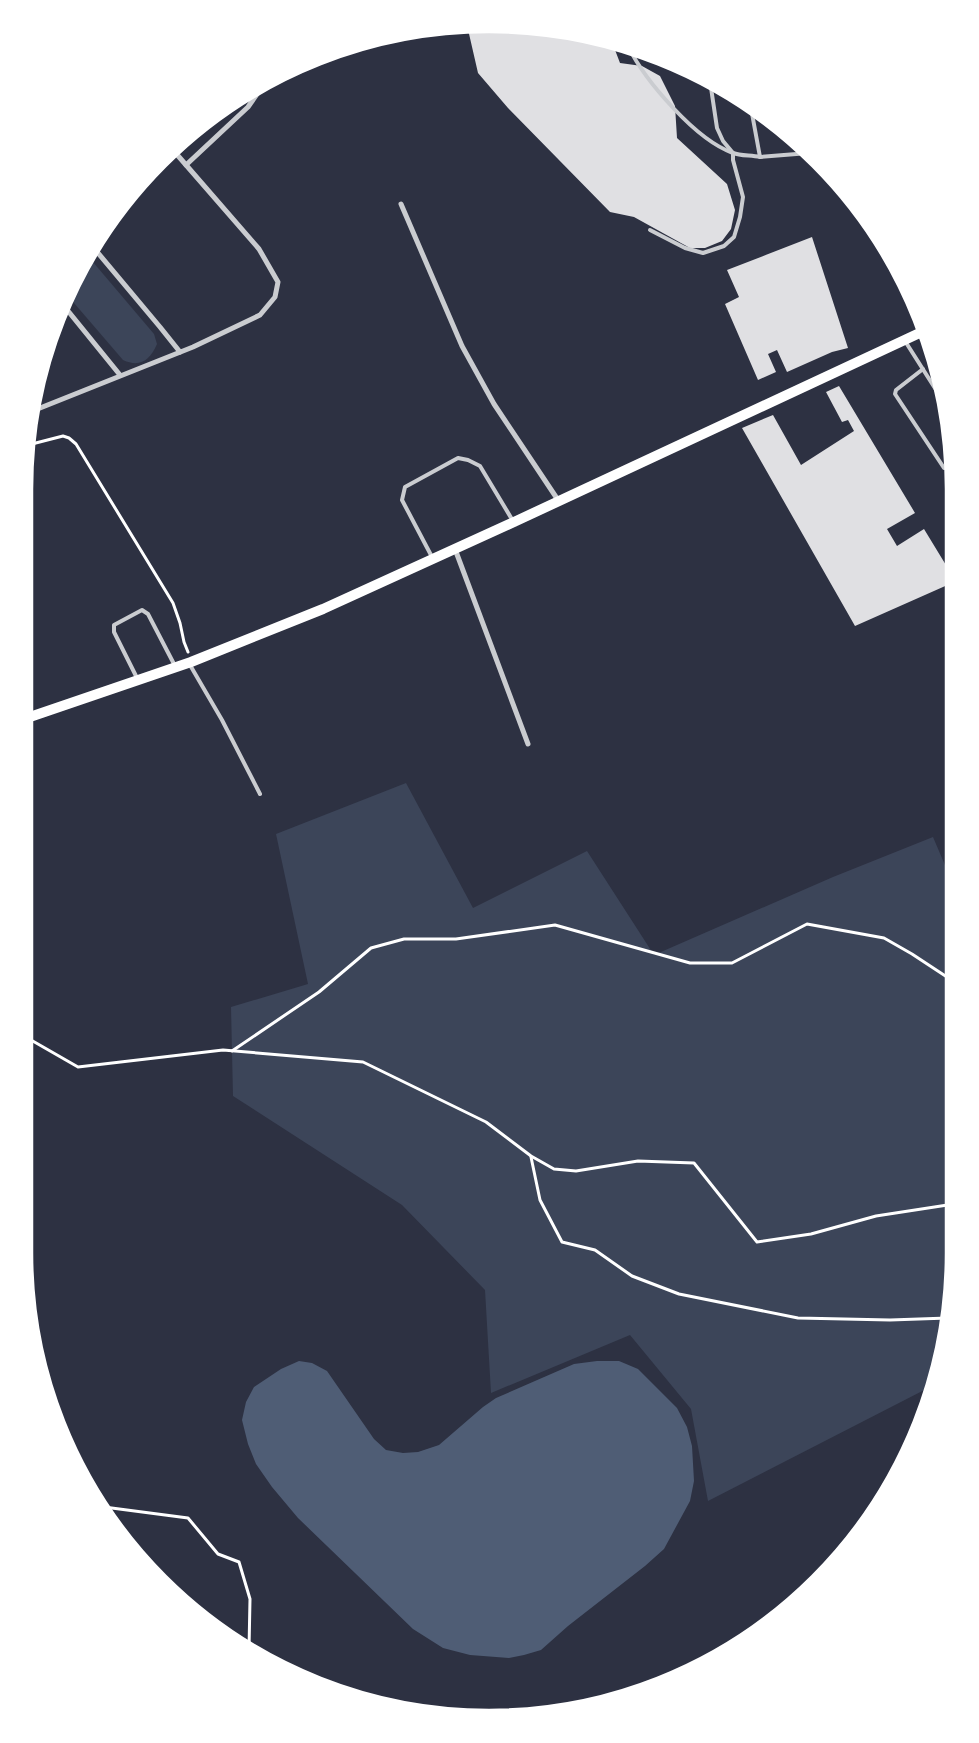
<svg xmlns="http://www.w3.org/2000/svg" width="979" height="1743" font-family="'DejaVu Sans',sans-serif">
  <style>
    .green { fill: #3c4559 }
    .water { fill: #4f5d75 }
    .building { fill: #e0e0e3 }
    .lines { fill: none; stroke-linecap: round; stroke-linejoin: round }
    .path { stroke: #fff; stroke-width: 3 }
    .service { stroke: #caccd0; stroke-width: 4 }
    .minor { stroke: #caccd0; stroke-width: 5 }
    .secondary { stroke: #fff; stroke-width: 10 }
    .rim { fill: none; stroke: #fff; stroke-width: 2.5 }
  </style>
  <rect width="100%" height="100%" fill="#2d3142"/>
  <g class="green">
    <path d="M87,255L154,334L157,344C150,360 140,368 123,360L68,296Z"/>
    <path d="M406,783L473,908L587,851L654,955L833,877L933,837L953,884L954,1284L934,1385L708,1501L691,1409L630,1335L491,1393L485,1290L402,1205L233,1096L231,1007L308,984L276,834Z"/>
  </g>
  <path class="water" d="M299,1361L312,1363L327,1371L374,1439L386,1450L403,1453L418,1452L439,1445L483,1407L496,1398L574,1364L597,1361H619L638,1369L677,1408L687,1427L692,1446L694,1481L690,1501L664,1549L645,1566L568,1626L541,1650L524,1655L509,1658L470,1655L443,1648L413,1629L298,1518L272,1487L256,1464L248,1444L242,1420L246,1402L254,1387L281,1369Z"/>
  <g class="building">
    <path d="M467,25L551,28L612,42L620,63L642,66L660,76L675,106L677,138L727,184L735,210L731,229L722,241L705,248H690L634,217L610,212L508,108L478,73Z"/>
    <path d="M812,237L848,348L832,352L787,372L777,350L768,354L776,372L758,380L725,304L739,297L727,270Z"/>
    <path d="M839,386L915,513L887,529L897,546L924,529L952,575V583L855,626L742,428L773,415L801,465L854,431L848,420L842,422L826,392Z"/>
    <path d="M24,1197L32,1226L24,1228Z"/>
  </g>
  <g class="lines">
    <g class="path">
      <path d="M28,445L63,436L69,438L76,444L173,603L180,623L184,642L188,652"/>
      <path d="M24,1036L78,1067L223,1050L363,1062L486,1122L531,1156L554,1169L576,1171L638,1161L694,1163L757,1242L811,1234L876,1216L954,1204"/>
      <path d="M232,1051L319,992L371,948L404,939H456L555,925L690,963H732L807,924L884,938L912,954L953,981"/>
      <path d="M531,1157L540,1200L562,1242L595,1250L632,1276L679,1294L798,1318L890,1320L948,1318"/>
      <path d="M104,1507L188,1518L218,1554L239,1562L250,1599L249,1649"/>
    </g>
    <g class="service">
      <path d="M628,46C645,81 696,140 733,153C741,156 751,155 760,157"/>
      <path d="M751,108L760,157L809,153"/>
      <path d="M650,230L685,248L703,253L724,246L734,237L740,217L743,197L733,160V153L723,141L717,128L710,81"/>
      <path d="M905,341L945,404"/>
      <path d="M923,369L896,390L895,394L944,468H951"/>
      <path d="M432,557L402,500L405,487L458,458L468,460L480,466L513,521"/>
      <path d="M190,665L222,720L260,794"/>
      <path d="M138,680L114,632V625L142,610L148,614L175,666"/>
    </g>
    <g class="minor">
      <path d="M186,165L248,107L264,84"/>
      <path d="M401,204L462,346L494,404L558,500"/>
      <path d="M93,247L160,327L180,352"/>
      <path d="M64,306L120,375"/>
      <path d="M35,410L193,347L260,315L275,297L278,282L259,249L173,150"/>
      <path d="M455,549L528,744"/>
    </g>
    <path class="secondary" d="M24,719L191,662L323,609L514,522L926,330"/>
  </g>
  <path d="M0 0H979V1743H0ZM489 32H489A457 457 0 0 1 946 489V1253A457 457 0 0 1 489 1710H489A457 457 0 0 1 32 1253V489A457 457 0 0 1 489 32Z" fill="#fff" fill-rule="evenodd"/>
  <path class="rim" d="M489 32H489A457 457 0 0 1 946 489V1253A457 457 0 0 1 489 1710H489A457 457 0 0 1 32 1253V489A457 457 0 0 1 489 32Z"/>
</svg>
